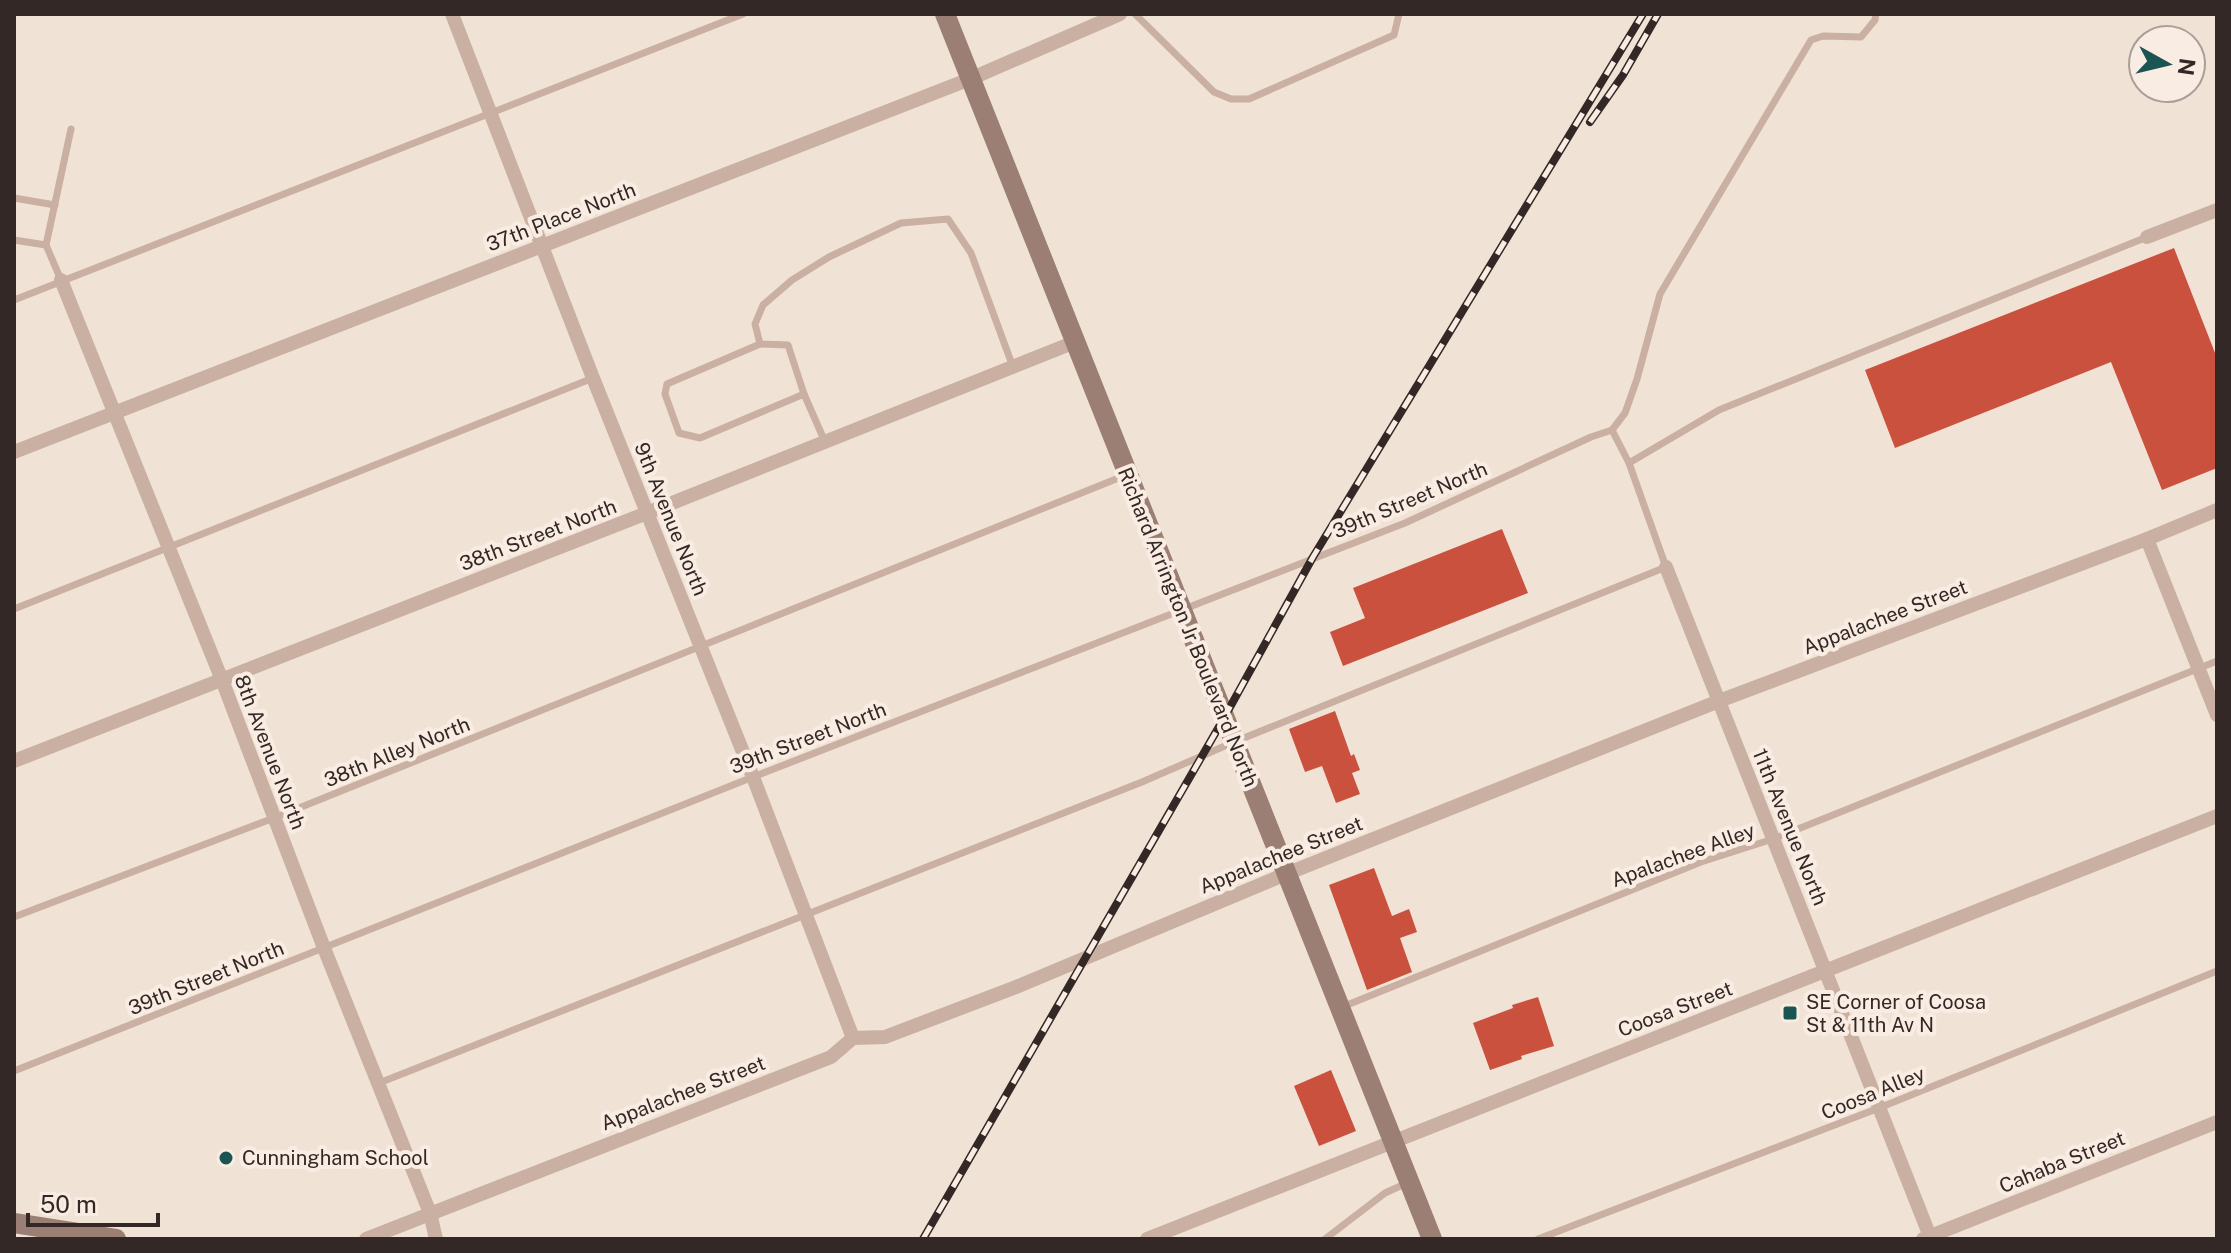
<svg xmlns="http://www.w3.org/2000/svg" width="2231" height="1253" font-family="'Public Sans',sans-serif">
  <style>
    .building { fill: #c9513d }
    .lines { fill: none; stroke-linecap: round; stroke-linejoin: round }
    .lane { stroke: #c9b0a2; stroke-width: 7 }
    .street { stroke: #c9b0a2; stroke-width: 14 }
    .secondary { stroke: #9c7f74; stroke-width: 20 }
    .rail-casing { stroke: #332825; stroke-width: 8 }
    .rail { stroke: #f9ece2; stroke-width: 5; stroke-dasharray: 15; stroke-linecap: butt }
    .poi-dot { fill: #1a5553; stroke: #f9ece2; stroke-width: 3 }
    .labels { text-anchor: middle; stroke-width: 8; stroke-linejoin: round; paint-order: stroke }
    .street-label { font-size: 20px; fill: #332825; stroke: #f9ece2 }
    .poi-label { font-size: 20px; fill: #332825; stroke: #f9ece2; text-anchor: start }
  </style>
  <rect width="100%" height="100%" fill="#f1e2d6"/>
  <g class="building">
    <path d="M2174,248L2217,358V468L2162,490L2111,362L1895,448L1865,370Z"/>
    <path d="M1502,529L1528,593L1343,666L1330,632L1365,618L1353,588Z"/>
    <path d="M1335,711L1351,756L1354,754L1360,770L1352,773L1360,794L1336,803L1322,766L1305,772L1289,729Z"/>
    <path d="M1374,868L1392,916L1409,909L1417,932L1400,938L1412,972L1367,990L1329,885Z"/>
    <path d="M1538,997L1554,1046L1521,1056L1522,1059L1490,1070L1473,1023L1513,1008L1512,1005Z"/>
    <path d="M1331,1070L1356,1131L1319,1146L1294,1086Z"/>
  </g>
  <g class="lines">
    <g class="lane">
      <path d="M1135,14L1214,92L1231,99H1249L1394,35L1399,14"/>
      <path d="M14,198L55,205"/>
      <path d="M14,240L46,245"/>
      <path d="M61,280L46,245L71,129"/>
      <path d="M14,300L743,14"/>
      <path d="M760,344L788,345L804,394L700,438L679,433L665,394L667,384L760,344L755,324L763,305L792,280L829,257L901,223L948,219L971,253L1013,367"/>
      <path d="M804,394L825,442"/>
      <path d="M1612,430L1625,413L1637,379L1660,294L1811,40L1823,36L1861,37L1875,20L1876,14"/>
      <path d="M1629,463L1719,410L2147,237"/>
      <path d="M14,609L593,378"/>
      <path d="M14,917L274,818L1126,475"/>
      <path d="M1342,1007L1701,862L1773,839L2217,661"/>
      <path d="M14,1071L753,777L1405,523L1591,437L1612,430"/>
      <path d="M379,1083L1142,782L1234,742L1666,567L1629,463L1612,430"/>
      <path d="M1325,1239L1385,1193L1407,1183"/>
      <path d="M1538,1239L1879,1108L2217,971"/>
    </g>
    <g class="street">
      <path d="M452,14L593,378L753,777L853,1038"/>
      <path d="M2147,237L2217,210"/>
      <path d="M61,280L222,680L324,948L430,1213L436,1239"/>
      <path d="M14,452L970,79L1120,14"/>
      <path d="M2147,539L2217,715"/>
      <path d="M1666,567L1931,1239"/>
      <path d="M14,761L647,513L1075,342"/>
      <path d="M366,1239L831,1057L853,1038L885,1037L1016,987L1286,874L1719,701L2147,539L2217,510"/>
      <path d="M1147,1239L2217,816"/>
      <path d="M1923,1239L2217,1122"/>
    </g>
    <g class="secondary">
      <path d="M945,14L1432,1239"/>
      <path d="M14,1223L116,1239"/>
    </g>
    <g class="rail-casing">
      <g id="rail">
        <path d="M1590,122L1623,75L1658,14"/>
        <path d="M923,1239L1224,718L1313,557L1643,14"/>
      </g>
    </g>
    <use href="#rail" class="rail"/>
  </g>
  <g class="poi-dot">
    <rect x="1782" y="1005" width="16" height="16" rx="4"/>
    <circle cx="226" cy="1158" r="8"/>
  </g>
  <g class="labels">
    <g class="street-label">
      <text transform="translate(561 217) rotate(-21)" y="7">37th Place North</text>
      <text transform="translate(1410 500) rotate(-23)" y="7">39th Street North</text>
      <text transform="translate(671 519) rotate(68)" y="7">9th Avenue North</text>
      <text transform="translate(538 535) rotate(-21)" y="7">38th Street North</text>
      <text transform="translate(1885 617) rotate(-21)" y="7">Appalachee Street</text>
      <text transform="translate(1188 627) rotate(68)" y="7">Richard Arrington Jr Boulevard North</text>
      <text transform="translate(808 738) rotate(-21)" y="7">39th Street North</text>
      <text transform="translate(270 752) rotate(69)" y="7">8th Avenue North</text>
      <text transform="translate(397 752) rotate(-22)" y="7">38th Alley North</text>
      <text transform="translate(1790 827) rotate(68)" y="7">11th Avenue North</text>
      <text transform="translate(1281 855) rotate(-22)" y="7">Appalachee Street</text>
      <text transform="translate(1683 855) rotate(-20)" y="7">Apalachee Alley</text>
      <text transform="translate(206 978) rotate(-22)" y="7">39th Street North</text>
      <text transform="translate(1675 1009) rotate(-21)" y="7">Coosa Street</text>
      <text transform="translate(683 1093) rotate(-21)" y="7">Appalachee Street</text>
      <text transform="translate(1873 1093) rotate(-22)" y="7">Coosa Alley</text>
      <text transform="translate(2062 1162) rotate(-22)" y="7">Cahaba Street</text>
    </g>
    <g class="poi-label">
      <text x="1806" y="1009">SE Corner of Coosa<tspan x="1806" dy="23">St &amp; 11th Av N</tspan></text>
      <text x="242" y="1165">Cunningham School</text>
    </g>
  </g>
  <rect width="2231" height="1253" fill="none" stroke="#332825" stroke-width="32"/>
  <g transform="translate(2167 64) rotate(98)"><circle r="38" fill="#f9ece2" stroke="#aa9e96" stroke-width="2"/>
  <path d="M0-6L14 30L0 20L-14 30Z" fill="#1a5553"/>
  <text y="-12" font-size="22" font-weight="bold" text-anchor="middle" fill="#332825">N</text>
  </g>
  <path d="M28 1213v12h130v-12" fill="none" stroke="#332825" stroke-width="4"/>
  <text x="40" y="1213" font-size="24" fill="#332825" stroke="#f9ece2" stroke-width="6" paint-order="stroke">50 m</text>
</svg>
